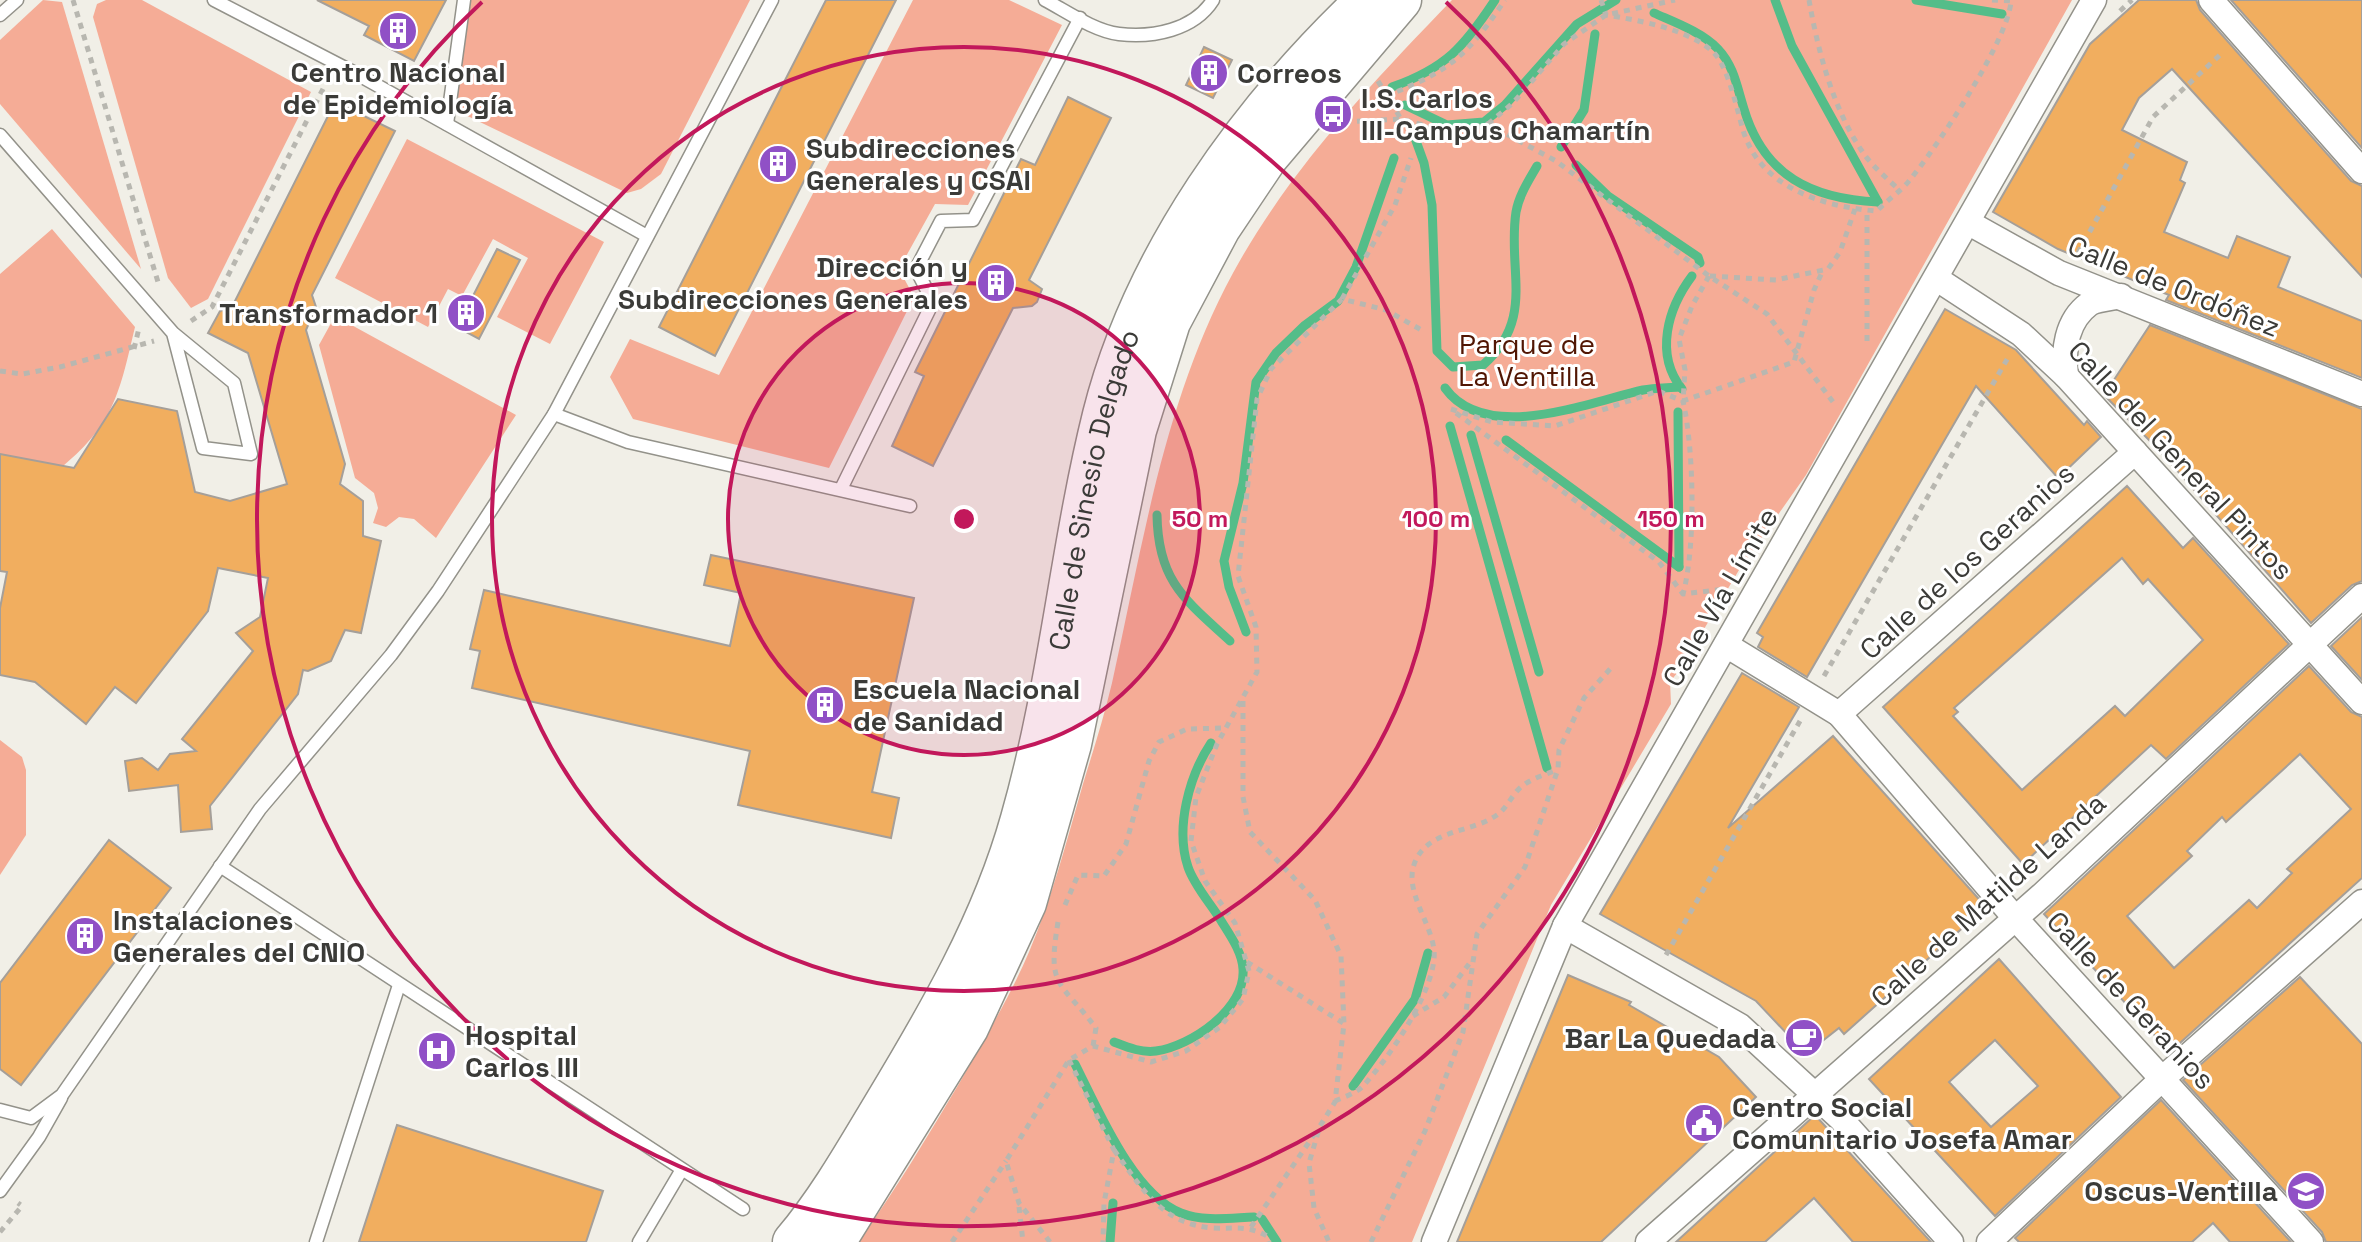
<svg xmlns="http://www.w3.org/2000/svg" width="2362" height="1242" font-family="'Space Grotesk',sans-serif">
  <style>
    .green { fill: #f5ac96 }
    .lines { fill: none; stroke-linecap: round; stroke-linejoin: round }
    .stream { stroke: #54bd89; stroke-width: 9 }
    .building { fill: #f1ae5f; stroke: #a59f99; stroke-width: 2; fill-rule: evenodd }
    .lane-casing { stroke: #93928a; stroke-width: 15 }
    .street-casing { stroke: #93928a; stroke-width: 27 }
    .primary-casing { stroke: #93928a; stroke-width: 43 }
    .path { stroke: #b8b7b0; stroke-width: 5; stroke-dasharray: 6 6; stroke-linecap: butt }
    .lane { stroke: #fff; stroke-width: 12 }
    .street { stroke: #fff; stroke-width: 24 }
    .primary { stroke: #fff; stroke-width: 40 }
    .ring { fill: none; stroke: #c2185b; stroke-width: 4 }
    .labels { text-anchor: middle; stroke-width: 6; stroke-linejoin: round; paint-order: stroke }
    .poi-label { font-size: 28px; font-weight: bold; fill: #3b3b38; stroke: #fff; text-anchor: start }
    .street-label { font-size: 28px; fill: #3b3b38; stroke: #fff }
    .park-label { font-size: 28px; fill: #511603; stroke: #fff }
    .centre { fill: #c2185b; stroke: #fff; stroke-width: 4 }
    .ring-label { font-size: 24px; text-anchor: middle; font-weight: bold; fill: #c2185b; stroke: #fff; stroke-width: 6; stroke-linejoin: round; paint-order: stroke }
  </style>
  <rect width="100%" height="100%" fill="#f1efe7"/>
  <g class="green">
    <path d="M43,0L62,2L141,269L0,104V40Z"/>
    <path d="M106,0H142L311,92L208,299L191,308L168,278L93,17L97,4Z"/>
    <path d="M468,0H750L661,174L641,189L627,193L455,110Z"/>
    <path d="M913,0H1009L1062,25L968,205L935,204L899,269L914,297L829,468L633,419L610,377L630,339L719,375Z"/>
    <path d="M1452,0H2072L1806,475L1739,570L1691,651L1686,653L1684,664L1670,682L1671,704L1551,905L1412,1242H858C896,1190 927,1137 960,1082C984,1039 1010,997 1029,952C1052,898 1067,840 1083,784C1093,751 1104,717 1112,683C1143,544 1164,400 1233,273C1289,170 1371,84 1452,0Z"/>
    <path d="M407,139L604,242L550,344L497,317L528,258L493,239L462,296L448,289L428,327L335,278Z"/>
    <path d="M52,229L135,327C120,390 115,423 63,466L0,454V274Z"/>
    <path d="M335,316L516,415L436,538L414,519L399,517L386,527L373,523L378,508L374,493L355,478L319,345Z"/>
    <path d="M0,740L22,757L26,770V835L0,875Z"/>
  </g>
  <g class="lines">
    <g class="stream">
      <path d="M1775,0L1792,46L1878,202"/>
      <path d="M1916,0L2002,14"/>
      <path d="M1654,13C1674,22 1702,32 1718,49C1734,66 1737,87 1744,109C1764,176 1812,199 1878,202"/>
      <path d="M1392,87C1446,68 1464,47 1495,0"/>
      <path d="M1405,105L1447,125L1484,122L1505,105L1577,24L1616,0"/>
      <path d="M1411,127L1424,163L1432,205L1437,351L1453,367L1483,365C1536,319 1507,270 1516,212C1519,195 1529,180 1537,166"/>
      <path d="M1561,147L1584,110L1595,34"/>
      <path d="M1576,165L1608,196L1698,257L1700,263"/>
      <path d="M1445,388C1486,445 1589,402 1643,390C1654,388 1667,388 1679,387"/>
      <path d="M1682,389C1654,354 1668,308 1692,276"/>
      <path d="M1678,412L1679,567"/>
      <path d="M1450,426L1547,768"/>
      <path d="M1471,435L1539,672"/>
      <path d="M1506,440L1679,567"/>
      <path d="M1157,515C1158,581 1185,600 1230,641"/>
      <path d="M1246,632L1229,587L1224,561L1243,483L1256,382L1276,353L1304,326L1338,301L1356,267L1394,158"/>
      <path d="M1114,1042C1127,1047 1141,1053 1156,1051C1191,1046 1246,1009 1243,969C1242,951 1229,934 1220,919C1210,903 1194,885 1188,867C1175,828 1189,776 1211,743"/>
      <path d="M1075,1064C1097,1107 1133,1195 1181,1213C1204,1222 1229,1218 1254,1217"/>
      <path d="M1353,1086L1415,999L1428,953"/>
      <path d="M1262,1219L1277,1242"/>
      <path d="M1110,1242L1113,1203"/>
    </g>
  </g>
  <g class="building">
    <path d="M317,0H446L414,61L364,35L369,26Z"/>
    <path d="M826,0H896L715,356L659,327Z"/>
    <path d="M2139,0H2196L2200,10L2351,181L2362,186V277L2172,69L2139,98L2122,130L2187,162L2180,180L2185,183L2164,232L2228,258L2237,236L2290,257L2278,287L2362,321V378L2166,300L2169,295L2058,249L1993,212L2090,44Z"/>
    <path d="M2231,0H2362V148Z"/>
    <path d="M1204,47L1232,60L1213,98L1186,85Z"/>
    <path d="M1068,97L1111,118L1029,280L1042,289L1037,302L1032,306L1013,308L933,466L892,446L924,376L915,372L1021,159L1035,165Z"/>
    <path d="M335,102L395,131L312,295L316,307L306,330L345,464L340,484L363,501V536L381,541L361,633L345,630L331,661L308,671L303,670L298,694L210,806L212,829L181,832L178,785L129,791L125,761L142,758L158,770L170,754L196,751L182,739L253,651L236,633L260,617L268,578L218,568L208,611L136,703L115,687L86,724L35,682L0,675V608L7,572L0,571V454L74,468L118,399L177,411L195,492L230,501L287,484L248,353L208,333L220,311L232,307Z"/>
    <path d="M497,249L520,260L479,339L457,327Z"/>
    <path d="M1945,309L2016,350L2084,425L2087,421L2101,437L2058,478L1976,386L1807,677L1758,647L1763,637L1757,633Z"/>
    <path d="M2150,325L2362,409V581L2352,585L2311,623L2160,451L2104,395Z"/>
    <path d="M2127,486L2183,548L2193,538L2289,644L2166,759L2151,745L2023,864L1883,707ZM2122,558L2143,584L2148,579L2203,640L2125,716L2115,706L2022,790L1953,716L1958,712L1954,708Z"/>
    <path d="M711,555L914,598L872,792L899,798L891,838L738,805L750,751L472,688L480,651L470,649L484,590L730,646L741,593L704,585Z"/>
    <path d="M2362,617V680L2331,646Z"/>
    <path d="M2309,666L2351,712L2362,717V878L2170,1052L2044,914ZM2300,754L2351,809L2287,869L2292,873L2257,908L2249,900L2174,968L2127,916L2192,856L2187,851L2222,817L2226,822Z"/>
    <path d="M1742,673L1799,707L1728,828L1833,736L1986,907L1844,1034L1839,1028L1806,1054L1756,1001L1600,914Z"/>
    <path d="M109,840L171,888L21,1085L0,1069V983Z"/>
    <path d="M1999,959L2121,1097L1995,1216L1869,1079ZM1995,1040L2038,1086L1991,1127L1949,1082Z"/>
    <path d="M1568,975L1631,1002L1629,1005L1719,1057L1756,1097L1601,1242H1457Z"/>
    <path d="M2300,977L2362,1044V1242H2326L2322,1232L2183,1080Z"/>
    <path d="M2161,1100L2291,1242H2230L2213,1223L2192,1242H2019L2015,1238Z"/>
    <path d="M1815,1115L1931,1242H1853L1814,1198L1765,1242H1676Z"/>
    <path d="M397,1125L603,1191L586,1242H359Z"/>
  </g>
  <g class="lines">
    <g class="lane-casing">
      <g id="lane">
        <path d="M214,0L355,73L647,236"/>
        <path d="M1045,0C1066,11 1094,31 1119,34C1153,38 1194,30 1213,0"/>
        <path d="M0,15L17,0"/>
        <path d="M447,124L464,0"/>
        <path d="M0,135L173,333L234,383L251,454L203,448L173,333"/>
        <path d="M554,414L628,442L910,506"/>
        <path d="M841,489L933,302L916,269L941,221L973,220L1080,18"/>
        <path d="M220,866L743,1209"/>
        <path d="M0,1110L31,1118L62,1095L260,809L391,655L438,591L554,414L772,0"/>
        <path d="M0,1191L39,1137L61,1098"/>
        <path d="M316,1242L399,985"/>
        <path d="M639,1242L681,1171"/>
      </g>
    </g>
    <g class="street-casing">
      <g id="street">
        <path d="M2211,0L2362,171"/>
        <path d="M1969,223L2059,273L2362,394"/>
        <path d="M1937,279L2021,334L2066,376L2362,702"/>
        <path d="M2066,376C2063,351 2066,321 2089,304C2096,299 2112,298 2121,296"/>
        <path d="M1726,645L1839,714L2015,918L2311,1242"/>
        <path d="M1839,714L2135,452"/>
        <path d="M1565,926L1740,1026L1841,1119L1951,1242"/>
        <path d="M1434,1242L1565,926L2094,0"/>
        <path d="M1648,1242L2042,895L2362,596"/>
        <path d="M1989,1242L2163,1078L2362,902"/>
      </g>
    </g>
    <g class="primary-casing">
      <g id="primary">
        <path id="s1" d="M793,1242C827,1202 855,1153 882,1108C937,1017 992,923 1021,819C1059,687 1070,548 1103,415C1143,256 1249,111 1366,0"/>
        <path d="M835,1242L968,1028L1026,903L1071,744L1136,430L1170,322L1220,228L1267,158L1401,0"/>
      </g>
    </g>
    <g class="path">
      <path d="M73,0L158,282"/>
      <path d="M1601,0L1606,15C1638,20 1693,30 1715,54C1729,70 1737,110 1743,130C1760,188 1824,207 1877,211C1887,200 1900,192 1909,181C1937,147 2007,42 2011,2"/>
      <path d="M1809,0C1818,51 1833,110 1864,154C1873,167 1888,179 1899,190"/>
      <path d="M1992,0L2013,1"/>
      <path d="M2120,11L2132,0"/>
      <path d="M1378,81L1401,119"/>
      <path d="M1386,96C1450,71 1467,56 1505,0"/>
      <path d="M1345,122L1401,119L1453,133L1488,124L1556,161L1709,276L1767,314L1833,402"/>
      <path d="M1488,124L1513,103L1564,44L1606,15L1675,0"/>
      <path d="M2078,253L2153,117L2222,53"/>
      <path d="M1709,276L1692,306L1679,339L1685,370L1683,401L1794,362L1814,290L1823,270"/>
      <path d="M1710,276L1776,280L1828,269L1840,252L1855,209"/>
      <path d="M1342,299L1395,205L1411,158"/>
      <path d="M191,321L212,307L325,85"/>
      <path d="M1867,341V210"/>
      <path d="M134,349L139,328"/>
      <path d="M0,371L22,374L60,367L154,341"/>
      <path d="M1451,409L1492,422L1555,426L1658,391L1683,401C1694,449 1696,547 1683,594"/>
      <path d="M1456,413L1659,562L1683,594L1725,589"/>
      <path d="M1824,676L2009,356"/>
      <path d="M1243,701V797L1250,832L1315,900L1341,956L1344,1024L1335,1102L1320,1126L1309,1163L1314,1208L1329,1242"/>
      <path d="M1065,905L1078,875L1104,876L1126,844L1149,761L1159,742L1187,729L1225,728"/>
      <path d="M1058,922C1047,989 1059,979 1096,1028L1093,1046"/>
      <path d="M1666,955L1800,721"/>
      <path d="M1247,962L1343,1023"/>
      <path d="M1413,1016L1444,997L1469,964"/>
      <path d="M1069,1060L1114,1150L1104,1203L1103,1242"/>
      <path d="M1335,1101C1344,1097 1356,1093 1362,1087C1388,1060 1438,987 1434,950C1431,923 1407,895 1413,868C1423,829 1470,834 1497,815C1508,808 1513,791 1525,784C1535,777 1548,774 1558,769"/>
      <path d="M1114,1150C1142,1188 1161,1224 1213,1228C1234,1229 1248,1225 1267,1236L1269,1242"/>
      <path d="M1019,1207L1023,1242"/>
      <path d="M1251,1227L1316,1132"/>
      <path d="M0,1232L22,1206L18,1203"/>
      <path d="M952,1242L1006,1161"/>
      <path d="M1050,1242L1019,1203L1006,1161L1069,1060L1093,1046L1151,1062L1186,1051L1220,1027L1243,999L1249,971L1235,923L1205,881L1191,841L1196,797L1217,744L1257,672L1256,627L1238,576L1257,399L1271,369L1342,299L1386,310L1425,332"/>
      <path d="M1371,1242L1425,1131L1463,1032L1477,934L1525,867L1558,769L1559,750L1584,698L1611,668"/>
    </g>
    <use href="#lane" class="lane"/>
    <use href="#street" class="street"/>
    <use href="#primary" class="primary"/>
  </g>
  <circle cx="964" cy="519" r="236" fill="#c2185b" fill-opacity=".12"/>
  <g class="ring">
    <circle cx="964" cy="519" r="236"/>
    <circle cx="964" cy="519" r="472"/>
    <path d="M1446 2A707 707 0 1 1 482 2"/>
  </g>
  <defs>
    <g id="building-disc" transform="scale(2)"><circle r="9.5" fill="#9050c6" stroke="#fff"/><path d="M-4-6H4V6H1V3H-1V6H-4ZM-2.5-4.3h1.7v1.8h-1.7ZM.8-4.3h1.7v1.8H.8ZM-2.5-1h1.7V.8h-1.7ZM.8-1h1.7V.8H.8Z" fill="#fff"/></g>
    <g id="bus-disc" transform="scale(2)"><circle r="9.5" fill="#9050c6" stroke="#fff"/><path d="M-5-6H5V4H4V6H2V4H-2V6H-4V4H-5ZM-3.5-4V0h7V-4ZM-3.5 1.2v1.5H-2V1.2ZM2 1.2v1.5H3.5V1.2Z" fill="#fff"/></g>
    <g id="cafe-disc" transform="scale(2)"><circle r="9.5" fill="#9050c6" stroke="#fff"/><path d="M-5.5-4.5H6V0H3Q3 3.5 0 3.5H-2.5Q-5.5 3.5-5.5 0ZM3-3.2v2h1.7v-2ZM-6 4.5H4V6H-6Z" fill="#fff"/></g>
    <g id="hospital-disc" transform="scale(2)"><circle r="9.5" fill="#9050c6" stroke="#fff"/><path d="M-5-5h3v3.5h4V-5h3V5h-3V1.5h-4V5h-3Z" fill="#fff"/></g>
    <g id="civic-disc" transform="scale(2)"><circle r="9.5" fill="#9050c6" stroke="#fff"/><path d="M-.6-6.5H3V-4.5H.6V-3L4-1V1h2V6H-6V1h2V-1L-.6-3ZM-1.2 2.5V6h2.4V2.5Z" fill="#fff"/></g>
    <g id="school-disc" transform="scale(2)"><circle r="9.5" fill="#9050c6" stroke="#fff"/><path d="M0-5L7-2L0 1L-7-2ZM-4 1L0 2.5L4 1V4Q0 6-4 4Z" fill="#fff"/></g>
  </defs>
  <g fill-rule="evenodd">
    <use href="#building-disc" x="398" y="31"/>
    <use href="#building-disc" x="1209" y="73"/>
    <use href="#bus-disc" x="1333" y="114"/>
    <use href="#building-disc" x="778" y="164"/>
    <use href="#building-disc" x="996" y="283"/>
    <use href="#building-disc" x="466" y="313"/>
    <use href="#building-disc" x="825" y="705"/>
    <use href="#building-disc" x="85" y="936"/>
    <use href="#cafe-disc" x="1804" y="1038"/>
    <use href="#hospital-disc" x="437" y="1051"/>
    <use href="#civic-disc" x="1704" y="1123"/>
    <use href="#school-disc" x="2306" y="1191"/>
  </g>
  <g class="labels">
    <g class="poi-label">
      <text x="398" y="82" text-anchor="middle">Centro Nacional<tspan x="398" dy="32">de Epidemiología</tspan></text>
      <text x="1237" y="83">Correos</text>
      <text x="1361" y="108">I.S. Carlos<tspan x="1361" dy="32">III-Campus Chamartín</tspan></text>
      <text x="806" y="158">Subdirecciones<tspan x="806" dy="32">Generales y CSAI</tspan></text>
      <text x="968" y="277" text-anchor="end">Dirección y<tspan x="968" dy="32">Subdirecciones Generales</tspan></text>
      <text x="438" y="323" text-anchor="end">Transformador 1</text>
      <text x="853" y="699">Escuela Nacional<tspan x="853" dy="32">de Sanidad</tspan></text>
      <text x="113" y="930">Instalaciones<tspan x="113" dy="32">Generales del CNIO</tspan></text>
      <text x="465" y="1045">Hospital<tspan x="465" dy="32">Carlos III</tspan></text>
      <text x="1776" y="1048" text-anchor="end">Bar La Quedada</text>
      <text x="1732" y="1117">Centro Social<tspan x="1732" dy="32">Comunitario Josefa Amar</tspan></text>
      <text x="2278" y="1201" text-anchor="end">Oscus-Ventilla</text>
    </g>
    <g class="street-label">
      <text transform="translate(2174 286) rotate(22)" y="10">Calle de Ordóñez</text>
      <text transform="translate(2181 460) rotate(47)" y="10">Calle del General Pintos</text>
      <text dy="10" stroke="none"><textPath href="#s1" startOffset="820">Calle de Sinesio Delgado</textPath></text>
      <text transform="translate(1967 561) rotate(-42)" y="10">Calle de los Geranios</text>
      <text transform="translate(1720 597) rotate(-60)" y="10">Calle Vía Límite</text>
      <text transform="translate(1988 900) rotate(-42)" y="10">Calle de Matilde Landa</text>
      <text transform="translate(2131 1000) rotate(47)" y="10">Calle de Geranios</text>
    </g>
    <g class="park-label">
      <text x="1527" y="354">Parque de<tspan x="1527" dy="32">La Ventilla</tspan></text>
    </g>
  </g>
  <circle cx="964" cy="519" r="12" class="centre"/>
  <g class="ring-label">
    <text x="1200" y="527">50 m</text>
    <text x="1436" y="527">100 m</text>
    <text x="1671" y="527">150 m</text>
  </g>
</svg>
